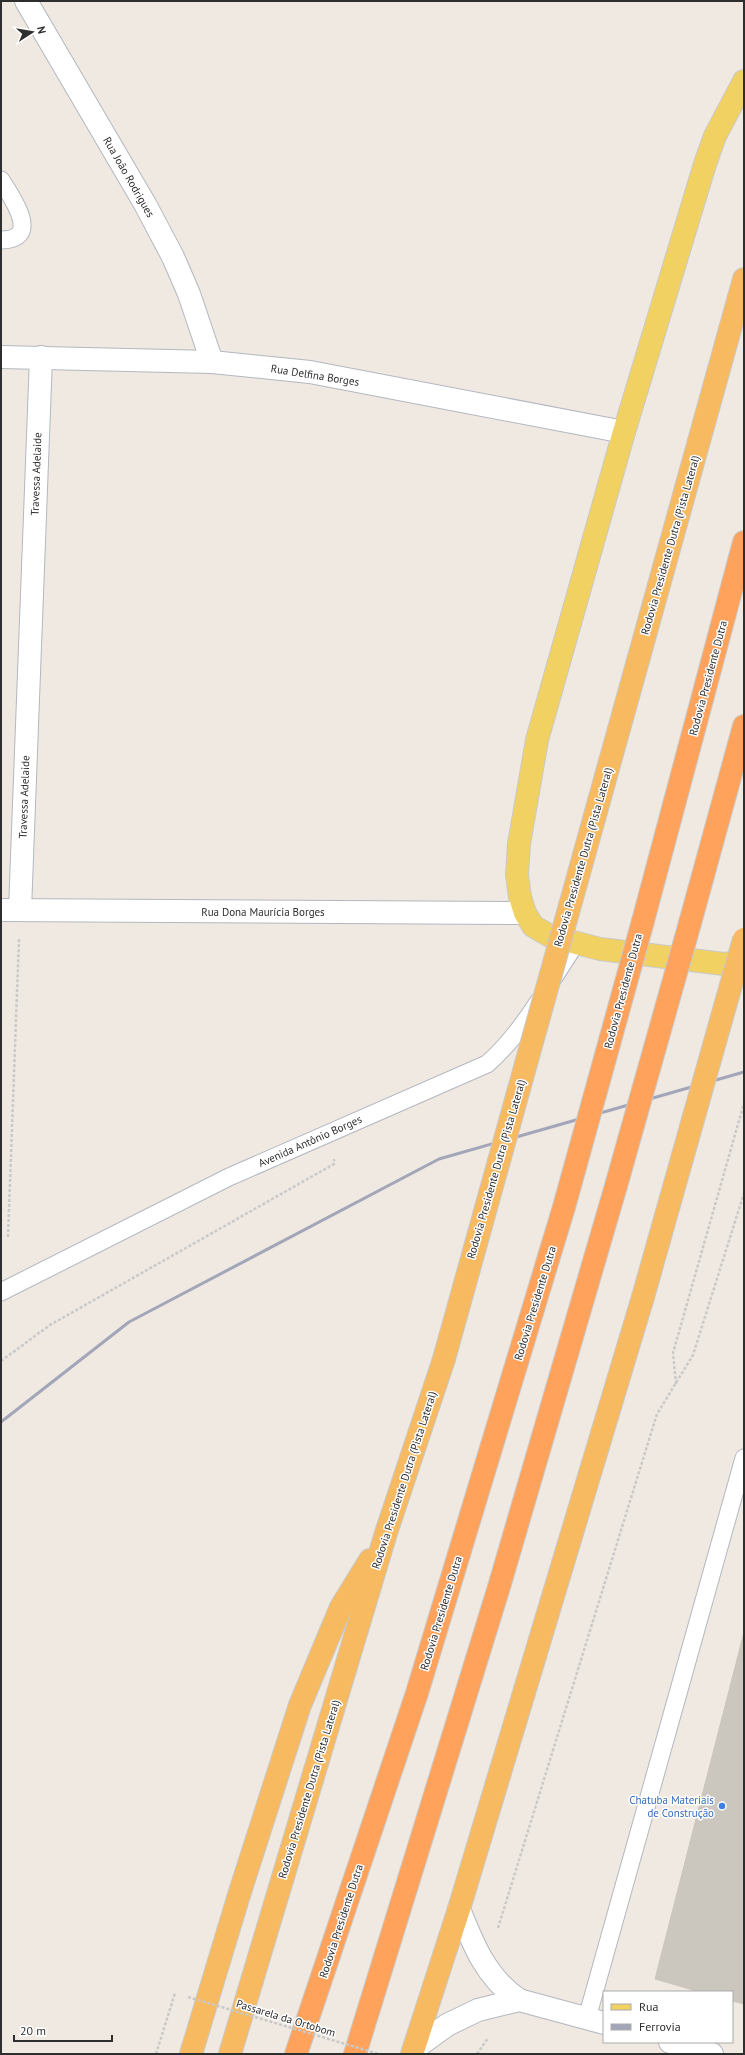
<svg xmlns="http://www.w3.org/2000/svg" width="745" height="2055" font-family="'PT Sans',sans-serif">
  <style>
    .building { fill: #cbc7bf; stroke: #cbc5ba }
    .lines { fill: none; stroke-linecap: round; stroke-linejoin: round }
    .service-casing { stroke: #b4b7c1; stroke-width: 19 }
    .minor-casing { stroke: #b4b7c1; stroke-width: 24 }
    .tertiary-casing { stroke: #b4b7c1; stroke-width: 24 }
    .primary-casing { stroke: #c9c9c9; stroke-width: 24 }
    .trunk-casing { stroke: #c9c9c9; stroke-width: 24 }
    .motorway-casing { stroke: #c9c9c9; stroke-width: 24 }
    .path { stroke: #c9c9c9; stroke-width: 2.5; stroke-dasharray: 3 2; stroke-linecap: butt }
    .service { stroke: #fff; stroke-width: 17 }
    .minor { stroke: #fff; stroke-width: 22 }
    .tertiary { stroke: #fff; stroke-width: 22 }
    .primary { stroke: #f2d163; stroke-width: 22 }
    .trunk { stroke: #f8ba60; stroke-width: 22 }
    .motorway { stroke: #ffa35c; stroke-width: 22 }
    .rail { stroke: #a3a6b8; stroke-width: 3 }
    .trunk-bridge-casing { stroke: #c9c9c9; stroke-width: 24; stroke-linecap: butt }
    .motorway-bridge-casing { stroke: #c9c9c9; stroke-width: 24; stroke-linecap: butt }
    .path-bridge { stroke: #c9c9c9; stroke-width: 2.5; stroke-dasharray: 3 2; stroke-linecap: butt }
    .trunk-bridge { stroke: #f8ba60; stroke-width: 22 }
    .motorway-bridge { stroke: #ffa35c; stroke-width: 22 }
    .shop-dot { fill: #3f7fe0; stroke: #fff; stroke-width: 1.5 }
    .labels { text-anchor: middle; stroke-width: 3; stroke-linejoin: round; paint-order: stroke }
    .street-label { font-size: 11px; fill: #2e2e2e; stroke: #fff }
    .shop-label { font-size: 11px; fill: #366cbe; stroke: #fff; text-anchor: end }
  </style>
  <rect width="100%" height="100%" fill="#efe9e1"/>
  <path class="building" d="M744,1632V2004L732,2001V1992H700L655,1979Z"/>
  <g class="lines">
    <g class="service-casing">
      <g id="service">
        <path d="M1,180C11,196 43,240 1,240"/>
        <path d="M554,977L576,943"/>
        <path d="M1,1292L229,1177L487,1064C508,1046 524,1024 539,1001"/>
        <path d="M587,2018L744,1458"/>
      </g>
    </g>
    <g class="minor-casing">
      <g id="minor">
        <path d="M26,1L145,204L173,257L189,294L212,362"/>
        <path d="M1,910L525,913"/>
        <path d="M20,910L41,357"/>
        <path d="M459,1909C473,1944 486,1978 519,2000L604,2023"/>
        <path d="M670,2042L712,2054"/>
        <path d="M414,2049L447,2025L478,2010L519,2000"/>
      </g>
    </g>
    <g class="tertiary-casing">
      <path id="tertiary" d="M1,357L212,362L310,372L624,432"/>
    </g>
    <g class="primary-casing">
      <path id="primary" d="M744,81L715,136L705,164L624,432L537,740L519,844L517,875L520,897L525,913L533,926L550,936L600,949L724,964L744,962"/>
    </g>
    <g class="trunk-casing">
      <g id="trunk">
        <path d="M599,801L744,279"/>
        <path d="M191,2054L239,1895L300,1705L341,1607L370,1560"/>
        <path d="M230,2054L386,1533L444,1359"/>
        <path d="M412,2054L459,1909L643,1297"/>
      </g>
    </g>
    <g class="motorway-casing">
      <g id="motorway">
        <path d="M643,921L744,542"/>
        <path d="M690,923L744,726"/>
        <path d="M296,2054L417,1693L564,1207"/>
        <path d="M355,2054L499,1587L616,1186"/>
      </g>
    </g>
    <g class="path">
      <path d="M8,1237L19,939"/>
      <path d="M1,1361L50,1325L334,1164V1159"/>
      <path d="M676,1384L673,1353L744,1103"/>
      <path d="M498,1928L657,1414L693,1355L744,1193"/>
      <path d="M156,2054L175,1993"/>
      <path d="M477,2054L488,2038"/>
    </g>
    <use href="#service" class="service"/>
    <use href="#minor" class="minor"/>
    <use href="#tertiary" class="tertiary"/>
    <use href="#primary" class="primary"/>
    <use href="#trunk" class="trunk"/>
    <use href="#motorway" class="motorway"/>
    <path class="rail" d="M1,1422L129,1322L439,1159L744,1072"/>
    <g class="trunk-bridge-casing">
      <g id="trunk-bridge">
        <path d="M643,1297L744,939"/>
        <path d="M444,1359L599,801"/>
      </g>
    </g>
    <g class="motorway-bridge-casing">
      <g id="motorway-bridge">
        <path d="M616,1186L690,923"/>
        <path d="M564,1207L643,921"/>
      </g>
    </g>
    <path class="path-bridge" d="M188,1997L379,2054"/>
    <use href="#trunk-bridge" class="trunk-bridge"/>
    <use href="#motorway-bridge" class="motorway-bridge"/>
  </g>
  <circle class="shop-dot" cx="722" cy="1806" r="4"/>
  <g class="labels">
    <g class="street-label">
      <text transform="translate(129 177) rotate(60)" y="4">Rua João Rodrigues</text>
      <text transform="translate(315 375) rotate(9)" y="4">Rua Delfina Borges</text>
      <text transform="translate(36 474) rotate(-88)" y="4">Travessa Adelaide</text>
      <text transform="translate(670 545) rotate(-74)" y="4">Rodovia Presidente Dutra (Pista Lateral)</text>
      <text transform="translate(708 678) rotate(-75)" y="4">Rodovia Presidente Dutra</text>
      <text transform="translate(24 797) rotate(-88)" y="4">Travessa Adelaide</text>
      <text transform="translate(583 857) rotate(-74)" y="4">Rodovia Presidente Dutra (Pista Lateral)</text>
      <text x="263" y="916">Rua Dona Maurícia Borges</text>
      <text transform="translate(623 991) rotate(-75)" y="4">Rodovia Presidente Dutra</text>
      <text transform="translate(310 1141) rotate(-24)" y="4">Avenida Antônio Borges</text>
      <text transform="translate(496 1169) rotate(-74)" y="4">Rodovia Presidente Dutra (Pista Lateral)</text>
      <text transform="translate(535 1303) rotate(-73)" y="4">Rodovia Presidente Dutra</text>
      <text transform="translate(404 1480) rotate(-72)" y="4">Rodovia Presidente Dutra (Pista Lateral)</text>
      <text transform="translate(441 1613) rotate(-73)" y="4">Rodovia Presidente Dutra</text>
      <text transform="translate(309 1789) rotate(-73)" y="4">Rodovia Presidente Dutra (Pista Lateral)</text>
      <text transform="translate(341 1921) rotate(-72)" y="4">Rodovia Presidente Dutra</text>
      <text transform="translate(286 2018) rotate(17)" y="4">Passarela da Ortobom</text>
    </g>
    <g class="shop-label">
      <text x="714" y="1804">Chatuba Materiais<tspan x="714" dy="13">de Construção</tspan></text>
    </g>
  </g>
  <rect width="745" height="2055" fill="none" stroke="#2e2e2e" stroke-width="4"/>
  <rect x="603" y="1991" width="130" height="52" fill="#ffffff" stroke="#ababab"/>
  <rect x="611" y="2004" width="20" height="6" fill="#f2d163" stroke="#ababab"/>
  <text x="639" y="2011" font-size="12" fill="#2e2e2e">Rua</text>
  <rect x="611" y="2024" width="20" height="6" fill="#a3a6b8" stroke="#ababab"/>
  <text x="639" y="2031" font-size="12" fill="#2e2e2e">Ferrovia</text>
  <g transform="translate(32 32) rotate(78)" stroke="#ffffff" stroke-width="3" paint-order="stroke">
  <path d="M0-3L7 15L0 10L-7 15Z" fill="#2e2e2e"/>
  <text y="-6" font-size="11" font-weight="bold" text-anchor="middle" fill="#2e2e2e">N</text>
  </g>
  <path d="M14 2035v6h98v-6" fill="none" stroke="#2e2e2e" stroke-width="2"/>
  <text x="20" y="2035" font-size="12" fill="#2e2e2e" stroke="#ffffff" stroke-width="3" paint-order="stroke">20 m</text>
</svg>
